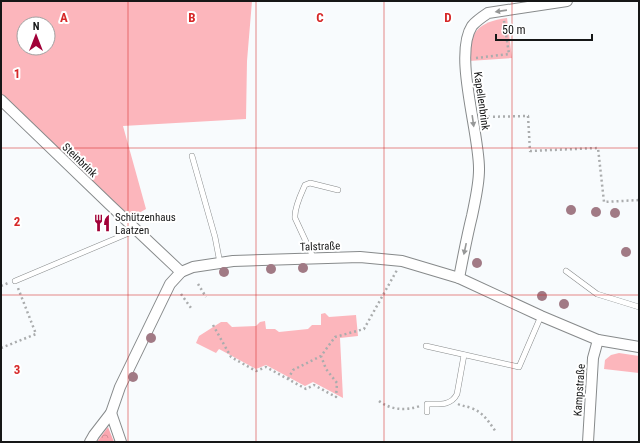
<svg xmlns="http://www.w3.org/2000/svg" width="640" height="443" font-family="'Roboto Condensed',sans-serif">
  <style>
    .green { fill: #fcb6bc; fill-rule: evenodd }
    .forest { fill: url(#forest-crowns) }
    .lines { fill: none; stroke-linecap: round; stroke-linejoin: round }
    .lane-casing { stroke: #878a8b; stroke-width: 6 }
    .street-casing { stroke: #878a8b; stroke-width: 12 }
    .path { stroke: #aaacad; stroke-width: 2.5; stroke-dasharray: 2 3; stroke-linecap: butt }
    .lane { stroke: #fff; stroke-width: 5 }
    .street { stroke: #fff; stroke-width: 10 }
    .tree { fill: #a17a85 }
    .oneway { fill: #969797 }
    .grid { fill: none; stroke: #d62828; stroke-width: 1; stroke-opacity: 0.55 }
    .labels { text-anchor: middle; stroke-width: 4; stroke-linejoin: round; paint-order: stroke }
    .street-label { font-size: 11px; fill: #161717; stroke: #fff }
    .poi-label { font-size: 11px; fill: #161717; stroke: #fff; text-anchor: start }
    .grid-label { font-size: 13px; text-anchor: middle; font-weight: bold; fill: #d62828; stroke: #fff; stroke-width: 4; stroke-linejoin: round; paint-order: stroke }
  </style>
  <defs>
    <pattern id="forest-crowns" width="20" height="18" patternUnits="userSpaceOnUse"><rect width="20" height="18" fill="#fba7b0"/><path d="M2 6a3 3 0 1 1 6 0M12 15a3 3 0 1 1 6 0" fill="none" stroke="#d68f97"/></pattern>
  </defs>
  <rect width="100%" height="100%" fill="#f8fbfd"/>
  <g class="green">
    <path d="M1,1H252L247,61L246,119L123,126L146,209L130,218L1,94ZM24,24H48V48H24Z"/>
    <path d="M507,18L512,58L469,61C469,32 478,22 507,18Z"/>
    <path d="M325,313L329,317L356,315L358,336L340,338L343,398L313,382L305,386L266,365L256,369L219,349L216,353L196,343L199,336L221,322H227L232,327L256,326L260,322L265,321L266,329H275L279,332L308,329L312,325H321V314Z"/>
    <path d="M619,353L639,356V373L604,369L605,360L611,355Z"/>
  </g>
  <path class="forest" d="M108,427L114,442H97Z"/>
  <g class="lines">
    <g class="lane-casing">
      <g id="lane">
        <path d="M192,156L215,237L220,263"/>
        <path d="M314,259L295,218C294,208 301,194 305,185L310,183L338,190"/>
        <path d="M566,271L597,294L639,307"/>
        <path d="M15,281L136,230"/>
        <path d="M426,346L519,367L541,316"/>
        <path d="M427,412V404C439,404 451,406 457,394L464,355"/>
      </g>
    </g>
    <g class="street-casing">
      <g id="street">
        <path d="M1,100L110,205L181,272"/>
        <path d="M459,278C463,257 467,236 472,216C475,201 479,185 479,170C480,135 453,55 472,26C476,21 482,17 488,13L567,1"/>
        <path d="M111,413L121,442"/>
        <path d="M90,442L94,435L111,413L120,387L170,284L181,272L193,267L233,261L360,257L402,261L459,278L541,316L598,340L639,347"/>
        <path d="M588,442L593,358L598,340"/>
      </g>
    </g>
    <g class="path">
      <path d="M476,58L509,54L504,21"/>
      <path d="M483,117L528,116L530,151L598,148L604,202L639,200"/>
      <path d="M198,284L206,297"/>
      <path d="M1,286L8,283"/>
      <path d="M181,294L191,308"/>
      <path d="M213,325L231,357L256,371L266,367L306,389L314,385L336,397L337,383L326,369L321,356L335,337L364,329L397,270"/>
      <path d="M1,348L36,334L18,288"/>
      <path d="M288,379L293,370L321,356"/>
      <path d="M379,401C391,410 405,411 420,406"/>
      <path d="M458,404C462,406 466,406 471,408C483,412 489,422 496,432"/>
    </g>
    <use href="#lane" class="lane"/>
    <use href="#street" class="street"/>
  </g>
  <g class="tree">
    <circle cx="571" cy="210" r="5"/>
    <circle cx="596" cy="212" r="5"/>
    <circle cx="615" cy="213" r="5"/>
    <circle cx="626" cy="252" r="5"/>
    <circle cx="477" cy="263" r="5"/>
    <circle cx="303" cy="268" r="5"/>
    <circle cx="271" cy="269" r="5"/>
    <circle cx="224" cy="272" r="5"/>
    <circle cx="542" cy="296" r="5"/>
    <circle cx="564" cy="304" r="5"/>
    <circle cx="151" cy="338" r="5"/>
    <circle cx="133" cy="377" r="5"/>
  </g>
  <defs><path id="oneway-solid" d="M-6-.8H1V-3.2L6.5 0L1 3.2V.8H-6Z"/></defs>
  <g class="oneway">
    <use href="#oneway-solid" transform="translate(501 11) rotate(172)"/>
    <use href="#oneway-solid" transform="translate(473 121) rotate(82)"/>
    <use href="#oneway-solid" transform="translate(465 249) rotate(102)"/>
  </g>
  <path class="grid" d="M128,1V442M256,1V442M384,1V442M512,1V442M1,148H639M1,295H639"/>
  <defs>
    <g id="restaurant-bare" transform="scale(1.38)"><path d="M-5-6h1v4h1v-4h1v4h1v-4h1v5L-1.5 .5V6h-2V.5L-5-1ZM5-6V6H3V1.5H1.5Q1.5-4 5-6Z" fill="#a10138" stroke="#fff" stroke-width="2.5" paint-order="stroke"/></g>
  </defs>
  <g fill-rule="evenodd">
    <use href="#restaurant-bare" x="102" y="223"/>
  </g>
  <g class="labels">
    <g class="street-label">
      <text transform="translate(482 101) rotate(82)" y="4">Kapellenbrink</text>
      <text transform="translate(80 160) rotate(44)" y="4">Steinbrink</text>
      <text transform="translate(320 246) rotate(-2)" y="4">Talstraße</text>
      <text transform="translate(579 390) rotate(-86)" y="4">Kampstraße</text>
    </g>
    <g class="poi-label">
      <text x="115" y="221">Schützenhaus<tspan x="115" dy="13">Laatzen</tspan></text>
    </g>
  </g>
  <g class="grid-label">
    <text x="64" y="22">A</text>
    <text x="192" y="22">B</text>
    <text x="320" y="22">C</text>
    <text x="448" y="22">D</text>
    <text x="17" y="78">1</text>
    <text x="17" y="226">2</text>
    <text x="17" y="374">3</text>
  </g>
  <rect width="640" height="443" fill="none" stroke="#161717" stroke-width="4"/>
  <g transform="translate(36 36)"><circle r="19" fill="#ffffff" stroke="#a2a2a2"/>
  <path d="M0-3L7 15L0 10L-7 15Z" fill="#a10138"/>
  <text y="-6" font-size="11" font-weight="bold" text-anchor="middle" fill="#161717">N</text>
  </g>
  <path d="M496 34v6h96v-6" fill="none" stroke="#161717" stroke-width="2"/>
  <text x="502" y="34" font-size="12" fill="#161717" stroke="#ffffff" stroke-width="3" paint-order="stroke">50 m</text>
</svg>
